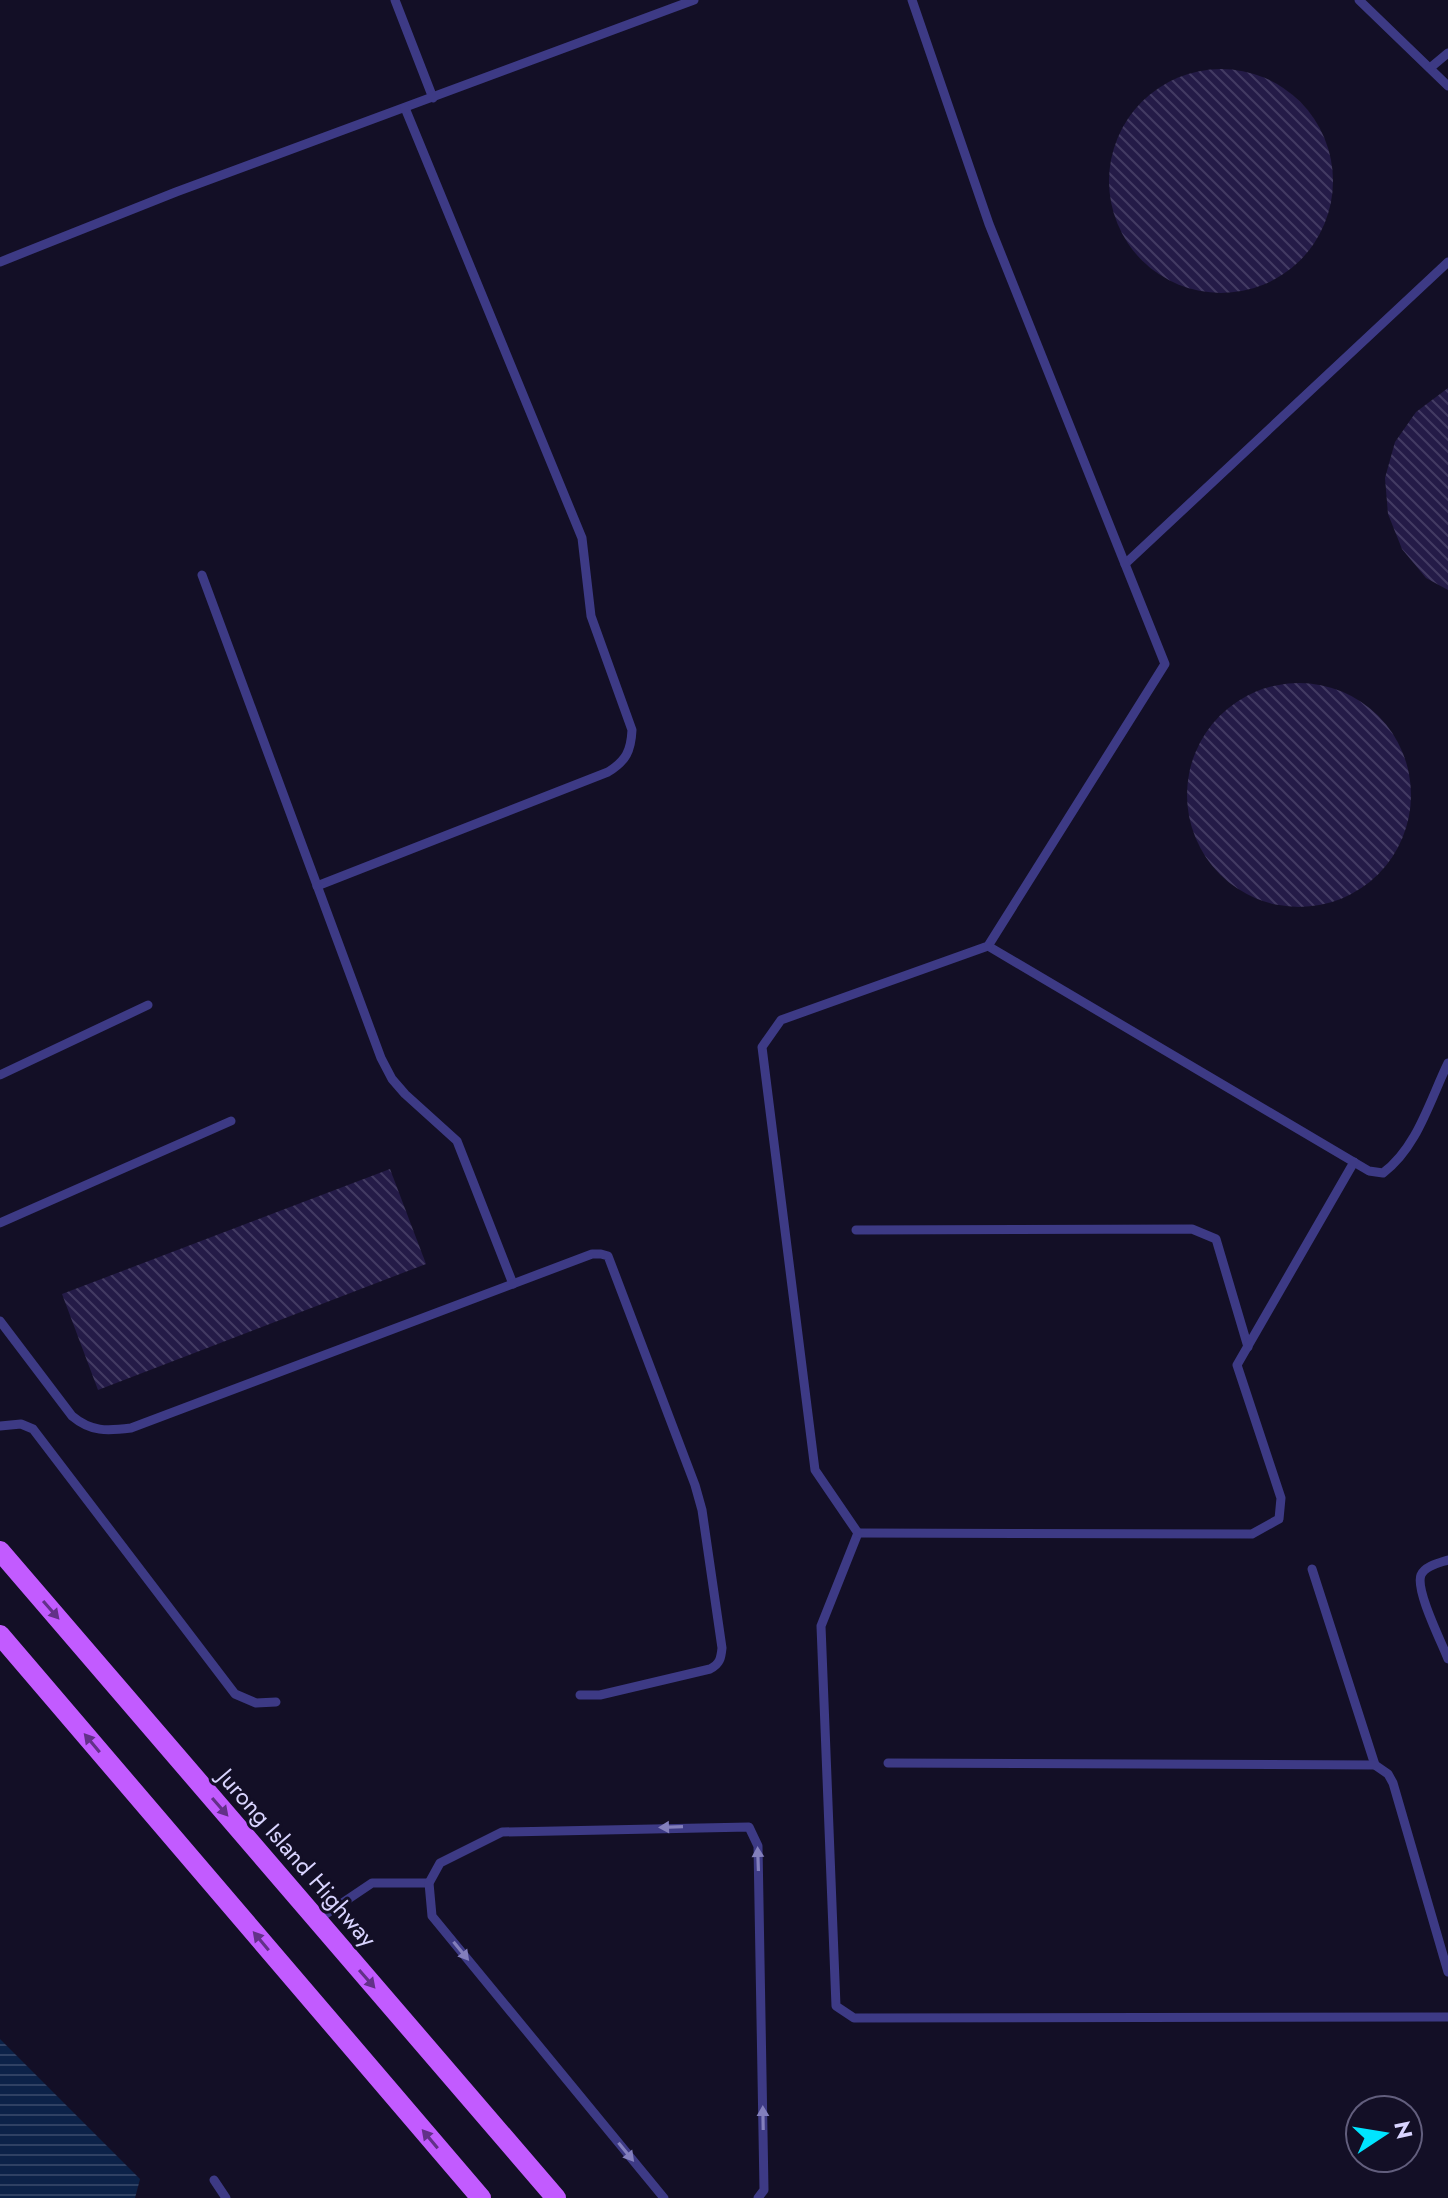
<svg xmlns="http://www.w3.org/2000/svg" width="1448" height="2198" font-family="Jost,sans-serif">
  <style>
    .water { fill: url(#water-rules) }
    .building { fill: url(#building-back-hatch) }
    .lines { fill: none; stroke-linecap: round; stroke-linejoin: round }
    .service { stroke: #3d3a85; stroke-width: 9 }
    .primary { stroke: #c25bff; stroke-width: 20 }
    .oneway { fill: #623188 }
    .oneway2 { fill: #837fbc }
    .labels { text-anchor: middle; stroke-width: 6; stroke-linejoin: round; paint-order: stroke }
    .street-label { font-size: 24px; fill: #d9d4ff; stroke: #130f26 }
  </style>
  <defs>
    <pattern id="water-rules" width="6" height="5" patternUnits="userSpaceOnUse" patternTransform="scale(2)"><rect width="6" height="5" fill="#0c2248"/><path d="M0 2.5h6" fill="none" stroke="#2f4163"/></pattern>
    <pattern id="building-back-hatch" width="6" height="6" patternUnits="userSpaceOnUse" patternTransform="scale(2)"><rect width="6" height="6" fill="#241b47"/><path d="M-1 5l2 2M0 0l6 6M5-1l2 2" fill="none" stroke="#433b63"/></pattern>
  </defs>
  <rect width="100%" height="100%" fill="#130f26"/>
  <path class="water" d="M0,2039L140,2179L135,2198H0Z"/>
  <g class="building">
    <circle cx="1221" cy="181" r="112"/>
    <path d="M1448,388V590L1426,578L1402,549L1388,514L1385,478L1395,442L1416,412Z"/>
    <circle cx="1299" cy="795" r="112"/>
    <path d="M390,1169L426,1264L98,1390L62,1294Z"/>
  </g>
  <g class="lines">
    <g class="service">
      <path d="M395,0L433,98"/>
      <path d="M1359,0L1448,86"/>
      <path d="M1430,68L1448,53"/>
      <path d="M0,262L176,192L694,0"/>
      <path d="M1125,564L1448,262"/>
      <path d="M202,575L381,1058L392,1079L405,1094L457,1141L513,1284"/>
      <path d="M317,886L608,772C626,761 631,751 632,730L591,616L582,538L405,108"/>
      <path d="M988,946L1369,1171L1383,1173C1417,1148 1430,1100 1448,1063"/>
      <path d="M0,1075L148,1005"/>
      <path d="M0,1223L231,1121"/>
      <path d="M856,1230L1192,1229L1216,1239L1248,1347"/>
      <path d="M0,1321L72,1416C91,1432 107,1431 131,1428L592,1254H601L608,1256L695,1485L702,1510L722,1648C721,1658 720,1664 710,1669L600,1695H580"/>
      <path d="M0,1426L21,1424L33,1429L235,1694L256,1703L276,1702"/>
      <path d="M858,1533L815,1470L762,1047L781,1020L988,946L1165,664L989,224L912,0"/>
      <path d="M858,1533L821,1626L836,2006L854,2018L1448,2017"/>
      <path d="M858,1533L1252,1534L1279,1519L1281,1498L1237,1365L1354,1162"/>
      <path d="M1448,1560C1439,1563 1425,1566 1421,1575C1415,1590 1442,1643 1448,1659"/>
      <path d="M1312,1569L1375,1765"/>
      <path d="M888,1763L1375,1765L1388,1774L1393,1783L1448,1972"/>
      <path d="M317,1920L372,1883H429"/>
      <path d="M214,2180L226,2198"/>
      <path d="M664,2198L432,1916L429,1883L440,1863L502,1832L749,1827L758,1846L764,2190L758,2198"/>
    </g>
    <g class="primary">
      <path d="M0,1551L556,2198"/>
      <path d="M0,1635L481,2198"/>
    </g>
  </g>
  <defs><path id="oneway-solid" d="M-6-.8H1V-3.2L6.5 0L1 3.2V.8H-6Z" transform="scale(2)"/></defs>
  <g class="oneway">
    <use href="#oneway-solid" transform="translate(51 1610) rotate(49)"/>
    <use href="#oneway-solid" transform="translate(92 1743) rotate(-130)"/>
    <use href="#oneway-solid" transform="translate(220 1807) rotate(49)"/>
    <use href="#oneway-solid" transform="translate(261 1941) rotate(-130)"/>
    <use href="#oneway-solid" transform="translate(367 1979) rotate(49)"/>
    <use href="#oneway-solid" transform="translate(430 2139) rotate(-130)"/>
  </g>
  <g class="oneway2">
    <use href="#oneway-solid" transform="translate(671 1827) rotate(178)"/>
    <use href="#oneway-solid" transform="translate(758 1859) rotate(-92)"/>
    <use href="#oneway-solid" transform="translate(461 1951) rotate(51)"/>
    <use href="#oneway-solid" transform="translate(763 2118) rotate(-91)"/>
    <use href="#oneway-solid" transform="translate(626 2152) rotate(51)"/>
  </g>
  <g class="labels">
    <g class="street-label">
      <text transform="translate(297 1858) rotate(49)" y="8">Jurong Island Highway</text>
    </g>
  </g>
  <g transform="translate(1384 2134) rotate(78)"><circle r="38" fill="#130f26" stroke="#625e7d" stroke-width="2"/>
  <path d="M0-6L14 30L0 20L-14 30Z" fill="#00e5ff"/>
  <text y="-12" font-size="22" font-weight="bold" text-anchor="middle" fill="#d9d4ff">N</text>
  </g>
</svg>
